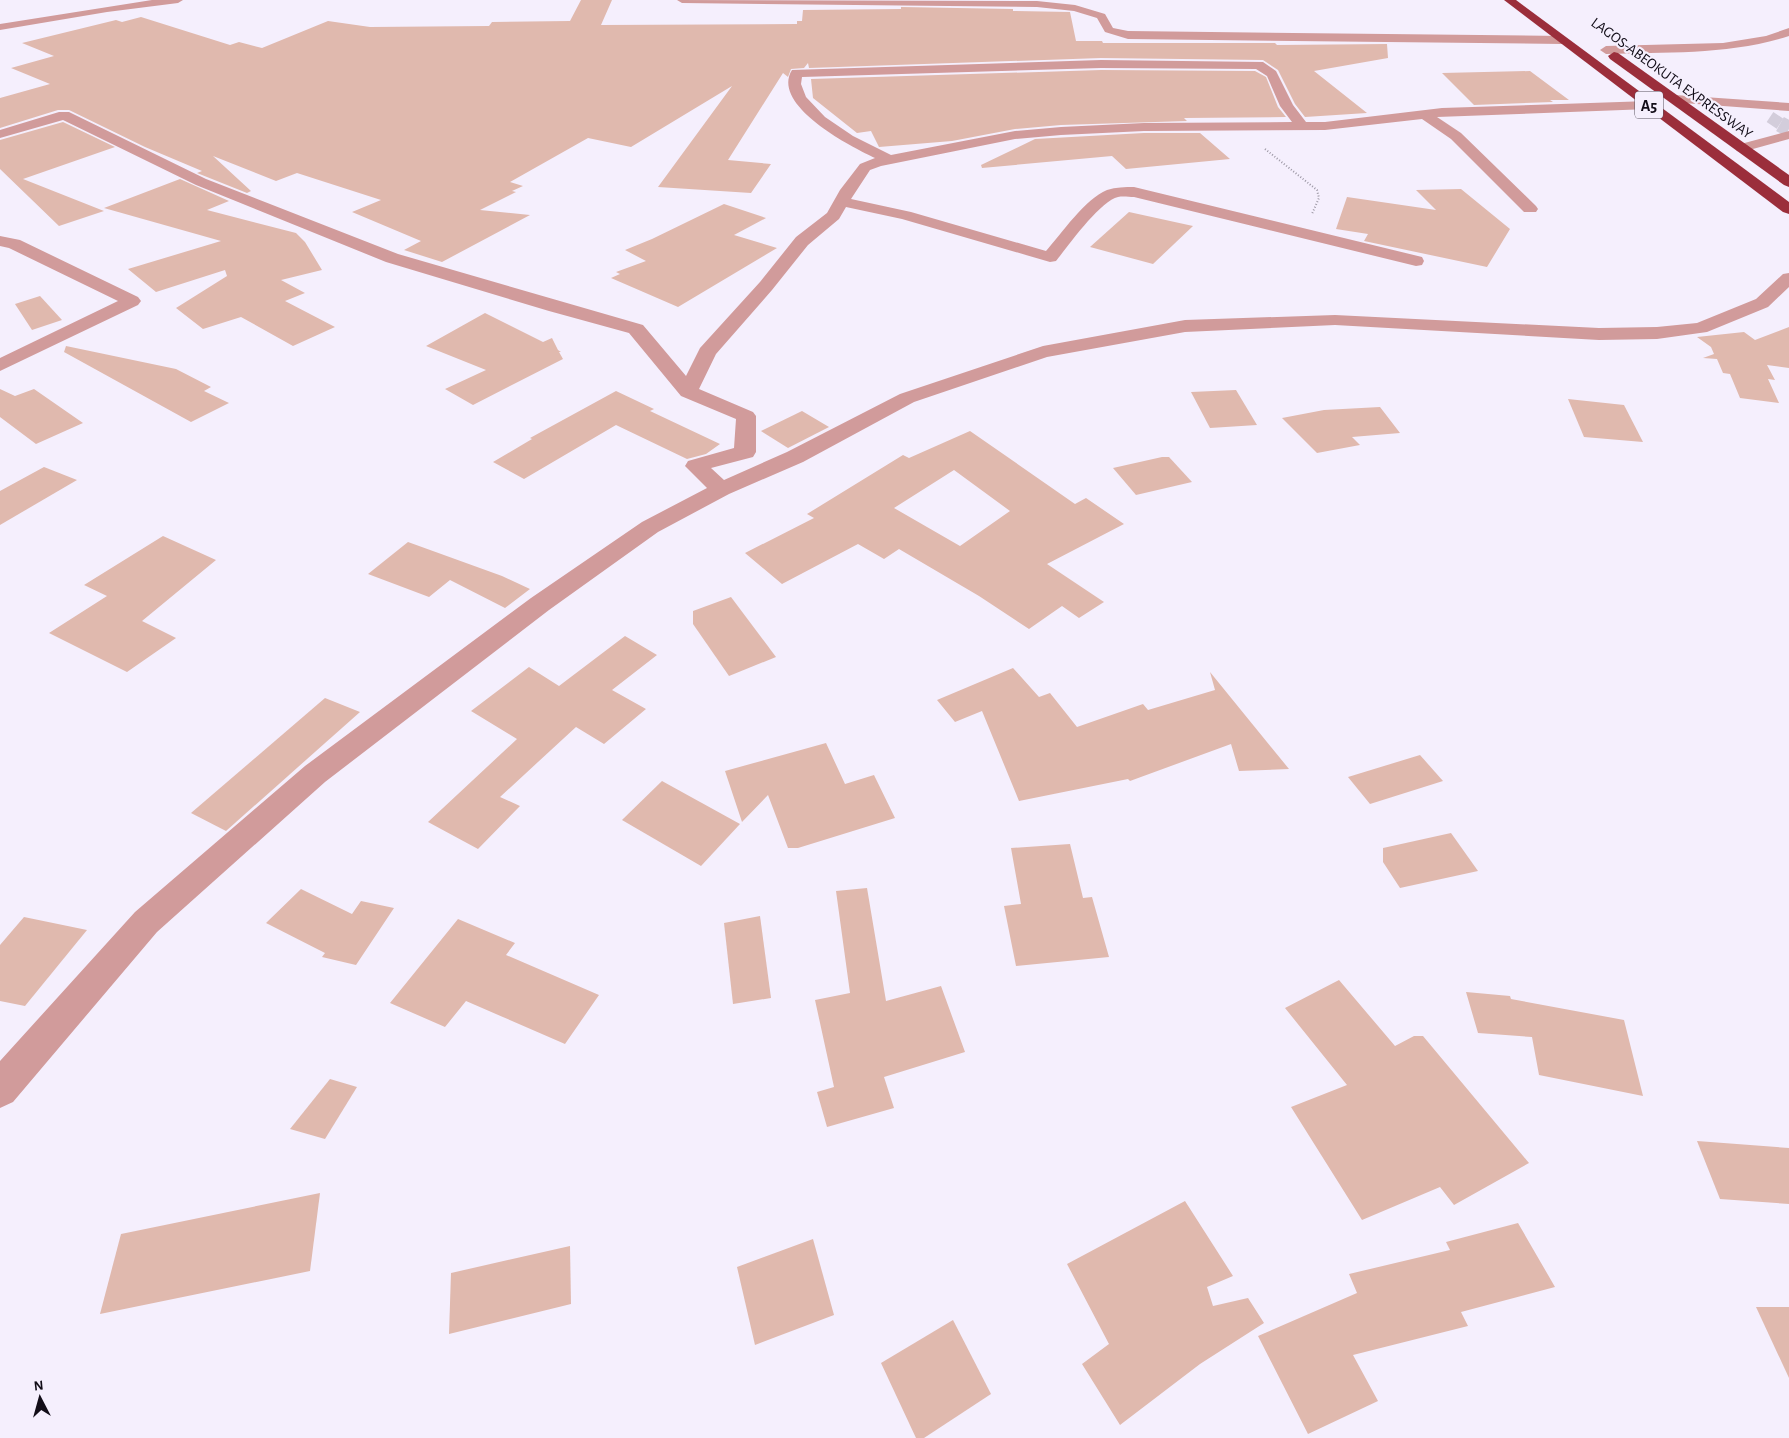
<svg xmlns="http://www.w3.org/2000/svg" width="1789" height="1438" font-family="'Alegreya Sans',sans-serif">
  <style>
    .building { fill: #e0b9ae; fill-rule: evenodd }
    .lines { fill: none; stroke-linecap: round; stroke-linejoin: round }
    .minor-tunnel-far1 { stroke: #d3cddb; stroke-width: 12; stroke-dasharray: 12 6; stroke-linecap: butt }
    .minor-tunnel { stroke: #d3cddb; stroke-width: 16; stroke-dasharray: 16 8; stroke-linecap: butt }
    .path { stroke: #9d98a5; stroke-width: 2; stroke-dasharray: 1 2; stroke-linecap: butt }
    .minor { fill: #d19b9b; fill-rule: evenodd }
    .highway { fill: #9b2e3b; fill-rule: evenodd }
    .labels { text-anchor: middle; stroke-width: 4.5; stroke-linejoin: round; paint-order: stroke }
    .far-street-label { font-size: 15px; fill: #120d18; stroke: #f5effd }
    .shield { fill: #f5effd; stroke: #56515d; stroke-width: 1 }
    .shield-label { font-size: 16px; font-weight: bold; fill: #120d18 }
  </style>
  <rect width="100%" height="100%" fill="#f5effd"/>
  <g class="building">
    <path d="M581,0H612L601,25L797,24V21H802L803,10L901,9V7L1013,9V11L1070,12L1076,41H1102L1103,43H1275L1277,45L1387,44L1388,58L1314,71L1367,113L1305,117L1295,104L1278,70L1263,60L1101,58L809,68L808,63L804,68L791,69L788,77L783,73L728,160L771,164L751,193L658,187L732,86L631,147L588,138L510,182L523,186L512,191L516,192L480,210L530,215L442,262L404,250L421,241L352,212L381,200L297,173L276,181L213,156L251,191L247,193L197,173L202,171L145,147L69,110H58L0,128V98L50,84L11,68L54,56L22,43L116,20L122,22L141,17L230,45L239,42L262,48L328,21L370,27L489,26L492,22L570,21Z"/>
    <path d="M1101,70L1255,71L1266,77L1278,107L1286,117L1184,118L1187,121L1061,125L1015,129L952,141L879,147L871,131L857,133L813,98L811,79Z"/>
    <path d="M1530,71L1569,100H1550L1553,102L1474,105L1442,73Z"/>
    <path d="M63,122L115,147L23,179L104,211L59,226L0,169V140Z"/>
    <path d="M1144,133H1200L1230,159L1126,169L1112,156L982,168L981,165L1035,139Z"/>
    <path d="M180,179L229,201L207,210L296,233L305,242L322,270L281,280L305,293L285,301L335,327L293,346L241,317L203,329L176,308L227,276L225,270L156,292L128,269L221,241L104,208Z"/>
    <path d="M1461,189L1510,229L1487,267L1364,241L1368,234L1336,229L1347,197L1436,210L1416,190Z"/>
    <path d="M724,204L766,218L734,235L777,248L678,307L611,278L620,274L616,272L646,261L625,250L652,239Z"/>
    <path d="M1129,212L1193,226L1153,264L1090,247Z"/>
    <path d="M40,296L62,320L32,330L15,304Z"/>
    <path d="M485,313L543,342L552,338L558,350L561,352H559L563,359L473,405L445,389L486,370L426,346Z"/>
    <path d="M1789,327V368L1767,365L1775,380L1768,379L1779,403L1740,398L1730,374L1723,373L1717,359L1703,358L1714,354L1711,347L1697,337L1744,332L1755,340Z"/>
    <path d="M66,346L176,369L211,387L204,391L229,403L191,422L64,352Z"/>
    <path d="M0,389L15,396L34,389L83,423L36,444L0,417Z"/>
    <path d="M1236,390L1257,425L1210,428L1191,392Z"/>
    <path d="M616,391L654,409L650,411L720,444L706,454L687,459L616,425L524,479L493,462L532,439L530,438Z"/>
    <path d="M1568,399L1624,405L1643,442L1584,437Z"/>
    <path d="M1380,407L1400,433L1352,437L1360,445L1317,453L1282,418L1324,410Z"/>
    <path d="M802,411L829,427L788,448L761,431Z"/>
    <path d="M970,431L1075,504L1086,498L1124,524L1047,564L1104,602L1079,618L1062,606L1029,629L979,596L899,549L884,559L858,544L782,584L745,553L814,518L807,514L903,455L909,458ZM954,470L1010,511L960,546L894,508Z"/>
    <path d="M1162,457H1169L1192,482L1136,495L1113,468Z"/>
    <path d="M44,467L77,480L0,525V491Z"/>
    <path d="M163,536L216,560L142,621L176,638L127,672L49,633L107,596L84,585Z"/>
    <path d="M408,542L502,576L530,589L505,608L450,580L429,597L368,574Z"/>
    <path d="M731,597L776,657L729,676L693,624V611Z"/>
    <path d="M625,636L657,655L612,690L646,709L604,744L576,727L500,797L520,806L478,849L428,822L517,739L471,711L529,667L559,686Z"/>
    <path d="M1013,668L1039,697L1050,693L1077,727L1143,704L1148,710L1215,690L1210,672L1289,769L1239,771L1231,744L1130,781L1128,779L1019,801L982,711L955,722L937,700Z"/>
    <path d="M325,698L360,712L226,831L191,813Z"/>
    <path d="M826,743L845,784L874,775L895,818L798,848H788L768,795L742,822L725,771Z"/>
    <path d="M1420,755L1443,781L1370,804L1348,777Z"/>
    <path d="M662,781L740,824L701,866L622,820Z"/>
    <path d="M1451,833L1478,871L1400,888L1383,862V848Z"/>
    <path d="M1070,844L1083,898L1092,897L1109,957L1016,966L1004,906L1021,904L1011,848Z"/>
    <path d="M867,888L886,1001L941,986L965,1052L884,1077L894,1108L827,1127L817,1092L834,1087L815,1000L850,993L836,891Z"/>
    <path d="M301,889L352,914L361,901L394,908L356,965L322,957L325,953L266,923Z"/>
    <path d="M760,916L771,998L733,1004L724,923Z"/>
    <path d="M24,917L87,930L25,1006L0,1001V945Z"/>
    <path d="M458,919L515,943L506,955L599,995L565,1044L466,1001L445,1027L390,1003Z"/>
    <path d="M1339,980L1395,1046L1414,1036H1423L1529,1163L1454,1205L1440,1187L1362,1220L1291,1107L1347,1085L1285,1008Z"/>
    <path d="M1466,992L1510,996L1511,999L1624,1020L1643,1096L1539,1075L1532,1037L1478,1033Z"/>
    <path d="M330,1079L357,1087L325,1139L290,1129Z"/>
    <path d="M1697,1141L1789,1148V1204L1720,1199Z"/>
    <path d="M320,1193L310,1271L100,1314L121,1234Z"/>
    <path d="M1185,1201L1233,1276L1207,1287L1213,1306L1248,1298L1264,1323L1200,1364L1120,1425L1082,1364L1109,1344L1067,1264Z"/>
    <path d="M1518,1223L1555,1287L1461,1312L1468,1326L1353,1355L1378,1401L1308,1434L1258,1336L1357,1293L1349,1274L1450,1250L1446,1242Z"/>
    <path d="M813,1239L834,1315L755,1345L737,1267Z"/>
    <path d="M570,1246L571,1304L449,1334L451,1273Z"/>
    <path d="M1756,1307H1789V1378Z"/>
    <path d="M953,1320L991,1394L924,1438H916L881,1363Z"/>
  </g>
  <g class="lines">
    <path class="minor-tunnel-far1" d="M1770,117L1782,125"/>
    <path class="minor-tunnel" d="M1780,124L1789,129"/>
    <path class="path" d="M1265,149L1317,190L1319,198L1312,214"/>
    <g class="minor">
      <path d="M152,0H183L178,3L107,12L0,30V24Z"/>
      <path d="M677,0L1037,1L1075,5L1105,14L1113,28L1128,31L1562,36L1568,40L1562,44L1128,39L1105,32L1097,18L1074,11L1037,7L682,3Z"/>
      <path d="M1789,28V36C1730,55 1668,52 1606,54L1600,50L1606,46L1723,43L1766,36Z"/>
      <path d="M1101,60L1263,62L1276,71L1293,105L1306,122H1325L1442,108L1649,101L1656,105L1649,109L1437,117L1461,133L1536,206L1538,209L1536,212H1524L1451,139L1422,119L1325,130L1144,131L1061,135L1015,139L881,166L870,170L851,199L911,212L1046,251C1062,233 1085,199 1107,190C1116,187 1125,187 1134,187L1422,257L1424,261L1422,265L1416,266L1134,197C1129,197 1123,196 1118,197C1100,201 1068,246 1056,261L1050,262L902,219L846,207L839,219L808,245L772,290L716,354L699,389L753,412L756,416V452L753,457L711,468L724,480L787,452L900,394L1043,346L1185,320L1335,315L1599,328L1657,327L1697,323L1756,299L1783,274L1789,273V287L1768,307L1707,332L1657,339L1599,340L1335,325L1185,332L1047,357L914,402L803,462L729,494L658,532L549,610L325,782L157,932L13,1102L0,1108V1061L135,912L305,766L531,598L642,522L707,488L685,466L688,461L734,448L736,419L681,396L629,333L549,311L386,262L196,185L63,120L0,138V130L59,112H69L206,179L398,254L643,325L686,376L700,348L760,282L796,237L827,213L840,190L860,164L875,158C851,147 770,105 792,70ZM1101,68L1256,69L1267,76L1280,106L1292,122L1144,123L1061,127L1015,131L891,155L853,136L825,117L806,97L801,84L802,77Z"/>
      <path d="M1675,95L1789,103V111L1670,102L1668,99L1670,96Z"/>
      <path d="M1789,131V139L1742,152L1737,151L1735,148L1737,145Z"/>
      <path d="M0,236L20,240L138,297L141,301L138,305L0,371V358L118,301L9,248L0,246Z"/>
    </g>
    <g class="highway">
      <path d="M1504,0H1516L1789,202V214L1783,212Z"/>
      <path d="M1614,52L1618,53L1789,175V187L1784,185L1610,59L1608,56Z"/>
    </g>
  </g>
  <g class="labels">
    <g class="far-street-label">
      <text transform="translate(1672 78) rotate(36)" y="5">LAGOS-ABEOKUTA EXPRESSWAY</text>
    </g>
    <rect class="shield" x="1635" y="91.5" width="28" height="27" rx="4"/>
    <g class="shield-label">
      <text x="1649" y="111">A5</text>
    </g>
  </g>
  <g transform="translate(40 1398) rotate(354)" stroke="#f5effd" stroke-width="4" paint-order="stroke">
  <path d="M0-4L9 19L0 12L-9 19Z" fill="#120d18"/>
  <text y="-8" font-size="14" font-weight="bold" text-anchor="middle" fill="#120d18">N</text>
  </g>
</svg>
